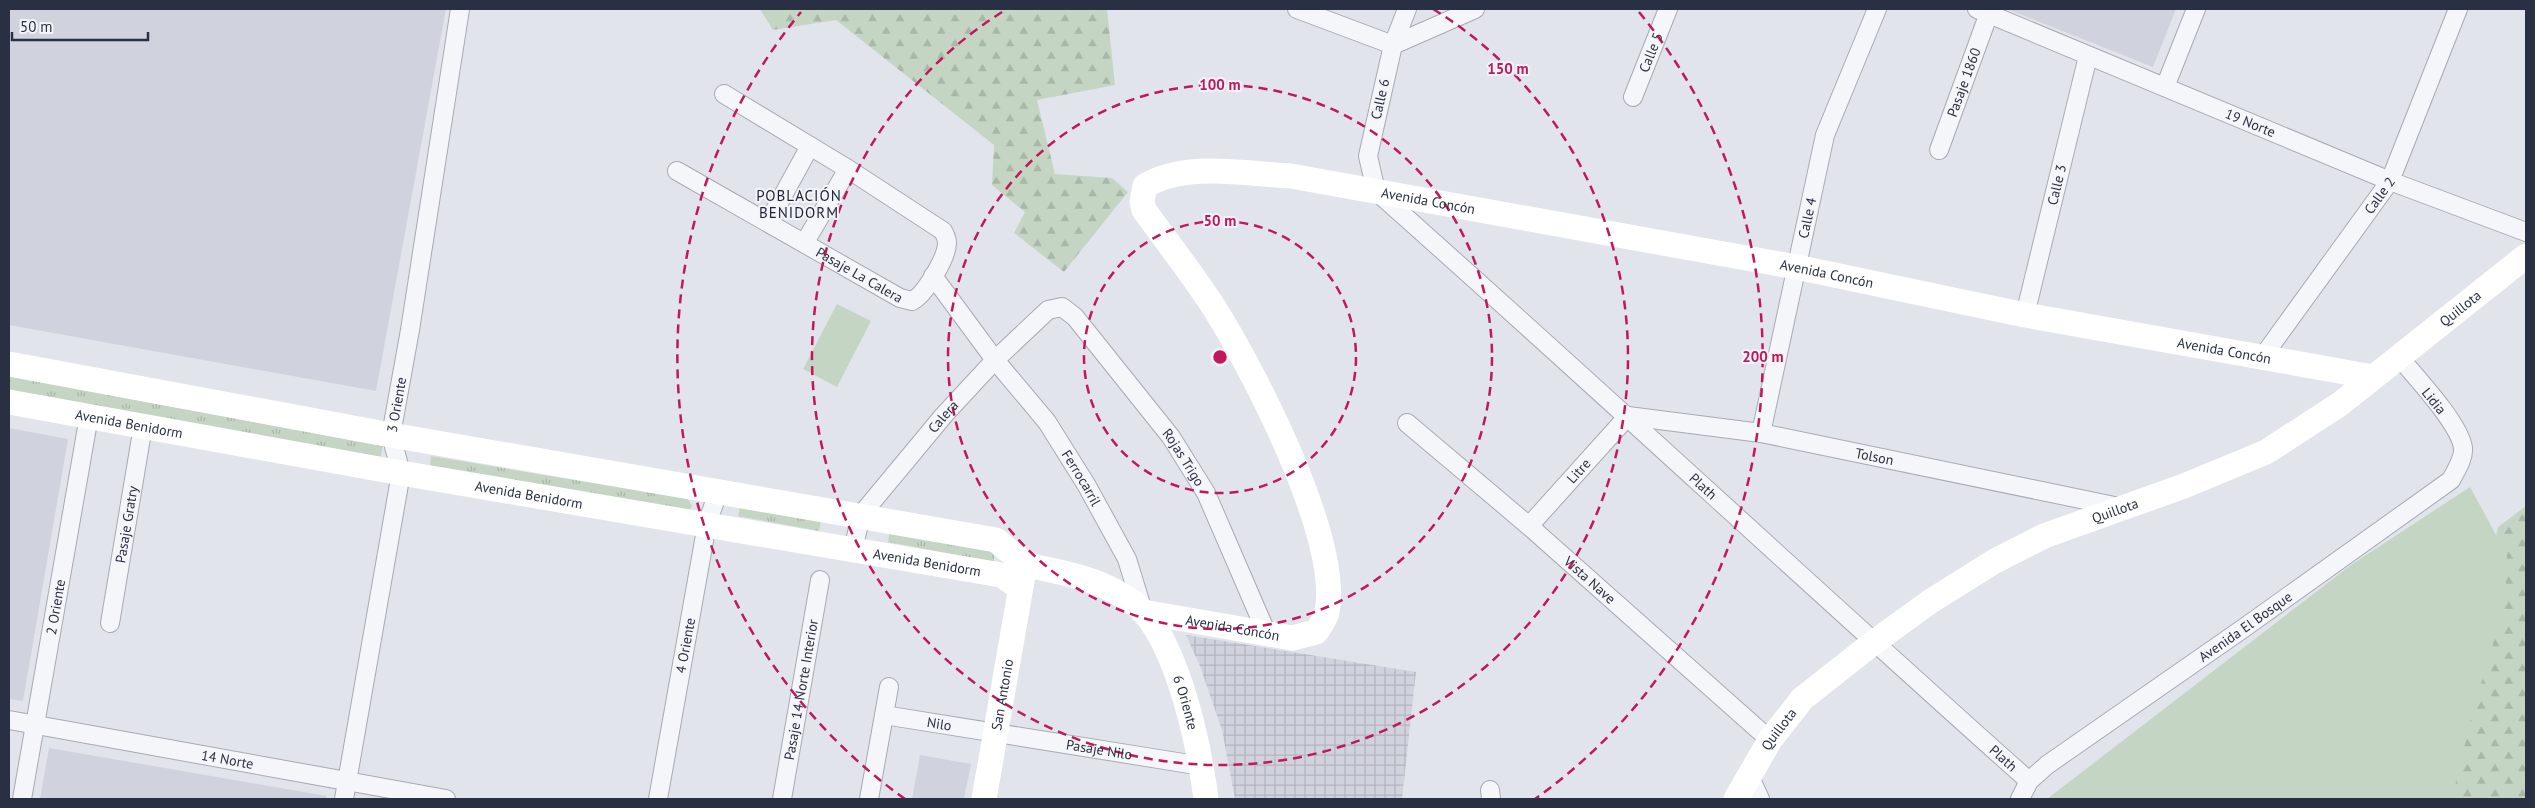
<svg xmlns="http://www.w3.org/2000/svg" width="2535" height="808" font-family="'PT Sans',sans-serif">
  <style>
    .built { fill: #d0d3dd }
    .industrial { fill: url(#industrial-grid) }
    .grass { fill: url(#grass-tufts) }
    .forest { fill: url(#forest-firs) }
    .garden { fill: #c5d5c3 }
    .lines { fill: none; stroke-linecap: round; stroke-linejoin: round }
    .street-casing { stroke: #a7aab5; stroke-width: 20 }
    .street { stroke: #f5f6f9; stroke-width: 18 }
    .secondary { stroke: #fff; stroke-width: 25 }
    .ring { fill: none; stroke: #c2185b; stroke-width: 2.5; stroke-dasharray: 9 6 }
    .labels { text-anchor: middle; stroke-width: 4; stroke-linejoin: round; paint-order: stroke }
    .street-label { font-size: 14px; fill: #293043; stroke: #f2f4f8 }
    .neighbourhood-label { font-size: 15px; letter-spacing: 1px; fill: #1b2134; stroke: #f2f4f8 }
    .centre { fill: #c2185b; stroke: #f2f4f8; stroke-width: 2.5 }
    .ring-label { font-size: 15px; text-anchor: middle; font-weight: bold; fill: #c2185b; stroke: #f2f4f8; stroke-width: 4; stroke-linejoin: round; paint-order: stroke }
  </style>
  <defs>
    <pattern id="industrial-grid" width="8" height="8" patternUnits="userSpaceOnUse" patternTransform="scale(1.25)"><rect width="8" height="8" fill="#d0d3dd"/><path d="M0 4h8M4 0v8" fill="none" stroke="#b3b5bf"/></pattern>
    <pattern id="grass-tufts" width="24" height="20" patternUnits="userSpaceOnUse" patternTransform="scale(1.25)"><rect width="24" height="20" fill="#c5d5c3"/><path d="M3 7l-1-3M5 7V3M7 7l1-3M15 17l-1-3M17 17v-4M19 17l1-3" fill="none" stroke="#a9b7a9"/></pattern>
    <pattern id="forest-firs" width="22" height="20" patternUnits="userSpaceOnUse" patternTransform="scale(1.25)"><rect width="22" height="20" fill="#c5d5c3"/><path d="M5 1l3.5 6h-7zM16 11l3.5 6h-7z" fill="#a9b7a9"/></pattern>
  </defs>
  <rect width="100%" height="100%" fill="#e2e4eb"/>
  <g class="built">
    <path d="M9,9H446L376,391L9,325Z"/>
    <path d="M2007,9H2176L2153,67Z"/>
    <path d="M9,428L68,439L23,701L9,699Z"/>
    <path d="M49,748L327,796L326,799H40Z"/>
    <path d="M920,755L971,764L964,799H912Z"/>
  </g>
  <path class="industrial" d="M1186,635L1416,672L1402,799H1235L1222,730L1200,666Z"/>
  <g class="grass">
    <path d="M9,376L383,446L380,460L9,392Z"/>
    <path d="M431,456L688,499L692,506L689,511L430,467Z"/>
    <path d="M740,507L821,521L819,531L738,516Z"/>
    <path d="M890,530L994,549V562L888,542Z"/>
  </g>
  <g class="forest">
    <path d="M760,9H1107L1115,85L1037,100L1055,174L1112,178L1128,192L1064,272L1014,233L1025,212L992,185L994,145L836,20L773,30Z"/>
    <path d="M2526,506V799H2430L2481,607L2498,527Z"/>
  </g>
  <g class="garden">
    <path d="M837,304L871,321L837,387L803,369Z"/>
    <path d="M2470,487L2507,555L2505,604L2471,718L2452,799H2047L2351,565Z"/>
  </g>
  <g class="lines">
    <g class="street-casing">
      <g id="street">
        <path d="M1297,9L1393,45L1475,9"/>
        <path id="s1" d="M1407,9L1393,45L1368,156L1376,191C1596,386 1810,586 2029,781"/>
        <path id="s2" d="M1977,9L2390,181L2526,232"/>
        <path d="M2165,87L2196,9"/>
        <path id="s3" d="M1633,97L1668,9"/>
        <path id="s4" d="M1939,150L1989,13"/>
        <path id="s5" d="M677,171L900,298L912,301C925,295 947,257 947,243C947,238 945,235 943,231L848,169L724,94"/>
        <path d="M769,221L810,146"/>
        <path d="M805,242L848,169"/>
        <path id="s6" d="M933,276L995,360L1047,422L1087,486L1127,559L1143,611"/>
        <path id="s7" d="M2025,315L2088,56"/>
        <path id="s8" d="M2261,359L2390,181L2458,9"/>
        <path id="s9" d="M1407,423L1529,526L1770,740"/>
        <path id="s10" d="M1761,433L1825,135L1877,9"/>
        <path id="s11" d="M1529,526L1628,416L1761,433L2119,507"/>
        <path id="s12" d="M853,550L861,515L944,415L995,360L1048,310L1062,307L1075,317L1171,437L1206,493L1267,634"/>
        <path id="s13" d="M110,623L143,426"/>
        <path id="s14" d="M884,715L1202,766"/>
        <path id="s15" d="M9,720L446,799"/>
        <path d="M1749,775L1760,799"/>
        <path d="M1490,790L1491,799"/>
        <path id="s16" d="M22,799L89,416"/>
        <path id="s17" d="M344,799L401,473L391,435L410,330L460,9"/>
        <path id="s18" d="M658,799L707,524L718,492"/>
        <path id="s19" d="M782,799L820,580"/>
        <path d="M869,799L889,687"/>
        <path id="s20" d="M2020,799L2029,781L2047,765L2241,630L2451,480C2456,470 2464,459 2463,448C2460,424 2415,376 2399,357"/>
      </g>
    </g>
    <use href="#street" class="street"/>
    <g class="secondary">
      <path d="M9,364L391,435L996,540L1025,564"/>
      <path id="s21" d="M9,402L401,473L1001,575L1020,588"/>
      <path id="s22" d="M1143,612L1292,638L1316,632C1320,626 1326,619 1327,612C1341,539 1255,373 1215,309C1193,275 1168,243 1144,210L1142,201L1145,186C1186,161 1245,174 1291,176L1796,267L2025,315L2373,377"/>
      <path id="s23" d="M984,799L1025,564C1055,572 1089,576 1116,592C1125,597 1137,605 1144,612C1180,655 1199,745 1206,799"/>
      <path id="s24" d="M1736,799L1770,740L1802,699L1873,643L1931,601L1995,561L2044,536L2184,486L2266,452L2340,404L2526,256"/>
    </g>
  </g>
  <g class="ring">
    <circle cx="1220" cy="357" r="136"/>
    <circle cx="1220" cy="357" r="272"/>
    <path d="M1433 9A408 408 0 1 1 1007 9"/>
    <path d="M905 799A543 543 0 0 1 801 12M1639 12A543 543 0 0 1 1535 799"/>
  </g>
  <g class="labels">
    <g class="street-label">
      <text dy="5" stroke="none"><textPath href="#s3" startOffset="48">Calle 5</textPath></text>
      <text dy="5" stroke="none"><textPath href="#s4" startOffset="72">Pasaje 1860</textPath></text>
      <text transform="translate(1380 99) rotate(-77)" y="5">Calle 6</text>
      <text dy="5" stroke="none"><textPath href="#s2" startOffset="296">19 Norte</textPath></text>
      <text dy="5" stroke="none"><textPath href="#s7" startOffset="134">Calle 3</textPath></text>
      <text dy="5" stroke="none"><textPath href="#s8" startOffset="202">Calle 2</textPath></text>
      <text dy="5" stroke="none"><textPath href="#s22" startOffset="961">Avenida Concón</textPath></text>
      <text dy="5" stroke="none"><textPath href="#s10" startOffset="220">Calle 4</textPath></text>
      <text dy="5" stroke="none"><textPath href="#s5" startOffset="210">Pasaje La Calera</textPath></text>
      <text dy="5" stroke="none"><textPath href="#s22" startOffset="1366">Avenida Concón</textPath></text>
      <text dy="5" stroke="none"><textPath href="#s24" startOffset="892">Quillota</textPath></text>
      <text dy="5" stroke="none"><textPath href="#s22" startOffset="1771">Avenida Concón</textPath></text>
      <text transform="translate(2434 401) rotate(51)" y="5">Lidia</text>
      <text dy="5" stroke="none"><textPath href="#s17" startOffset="401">3 Oriente</textPath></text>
      <text dy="5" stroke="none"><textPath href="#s12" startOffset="164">Calera</textPath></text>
      <text dy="5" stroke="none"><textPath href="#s21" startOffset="122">Avenida Benidorm</textPath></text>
      <text dy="5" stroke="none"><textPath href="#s11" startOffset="398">Tolson</textPath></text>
      <text dy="5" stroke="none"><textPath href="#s12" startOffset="522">Rojas Trigo</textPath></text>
      <text dy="5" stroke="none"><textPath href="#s11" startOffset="74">Litre</textPath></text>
      <text dy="5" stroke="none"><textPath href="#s6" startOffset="251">Ferrocarril</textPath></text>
      <text dy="5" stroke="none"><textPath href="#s1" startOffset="629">Plath</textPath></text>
      <text dy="5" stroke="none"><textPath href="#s21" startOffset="528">Avenida Benidorm</textPath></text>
      <text dy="5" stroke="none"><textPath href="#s24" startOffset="488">Quillota</textPath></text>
      <text dy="5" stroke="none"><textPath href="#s13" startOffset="100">Pasaje Gratry</textPath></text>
      <text dy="5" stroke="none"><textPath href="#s21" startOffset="932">Avenida Benidorm</textPath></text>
      <text dy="5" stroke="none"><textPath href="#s9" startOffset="241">Vista Nave</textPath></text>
      <text dy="5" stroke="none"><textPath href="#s16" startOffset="195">2 Oriente</textPath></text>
      <text dy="5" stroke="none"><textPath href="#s20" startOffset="286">Avenida El Bosque</textPath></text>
      <text dy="5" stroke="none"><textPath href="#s22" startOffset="91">Avenida Concón</textPath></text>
      <text dy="5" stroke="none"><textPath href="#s18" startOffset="156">4 Oriente</textPath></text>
      <text dy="5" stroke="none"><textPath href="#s19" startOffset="111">Pasaje 14 Norte Interior</textPath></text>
      <text dy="5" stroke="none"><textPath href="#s23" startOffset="106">San Antonio</textPath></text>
      <text dy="5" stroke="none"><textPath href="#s23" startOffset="469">6 Oriente</textPath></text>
      <text dy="5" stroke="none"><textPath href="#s14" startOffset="56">Nilo</textPath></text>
      <text dy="5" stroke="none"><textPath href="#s24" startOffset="82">Quillota</textPath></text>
      <text dy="5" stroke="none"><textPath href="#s14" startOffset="218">Pasaje Nilo</textPath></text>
      <text dy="5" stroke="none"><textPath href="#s1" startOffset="1034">Plath</textPath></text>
      <text dy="5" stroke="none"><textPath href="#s15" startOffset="222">14 Norte</textPath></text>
    </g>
    <g class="neighbourhood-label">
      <text x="799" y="201">POBLACIÓN<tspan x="799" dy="17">BENIDORM</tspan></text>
    </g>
  </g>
  <circle cx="1220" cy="357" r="8" class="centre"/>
  <g class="ring-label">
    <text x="1508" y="74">150 m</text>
    <text x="1220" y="90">100 m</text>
    <text x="1220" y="226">50 m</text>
    <text x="1763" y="362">200 m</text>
  </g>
  <rect width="2535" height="808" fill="none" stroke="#293043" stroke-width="20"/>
  <path d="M12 32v8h136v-8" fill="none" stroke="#293043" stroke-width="2.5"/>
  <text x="20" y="32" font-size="15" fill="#293043" stroke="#f2f4f8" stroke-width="4" paint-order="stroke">50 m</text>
</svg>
